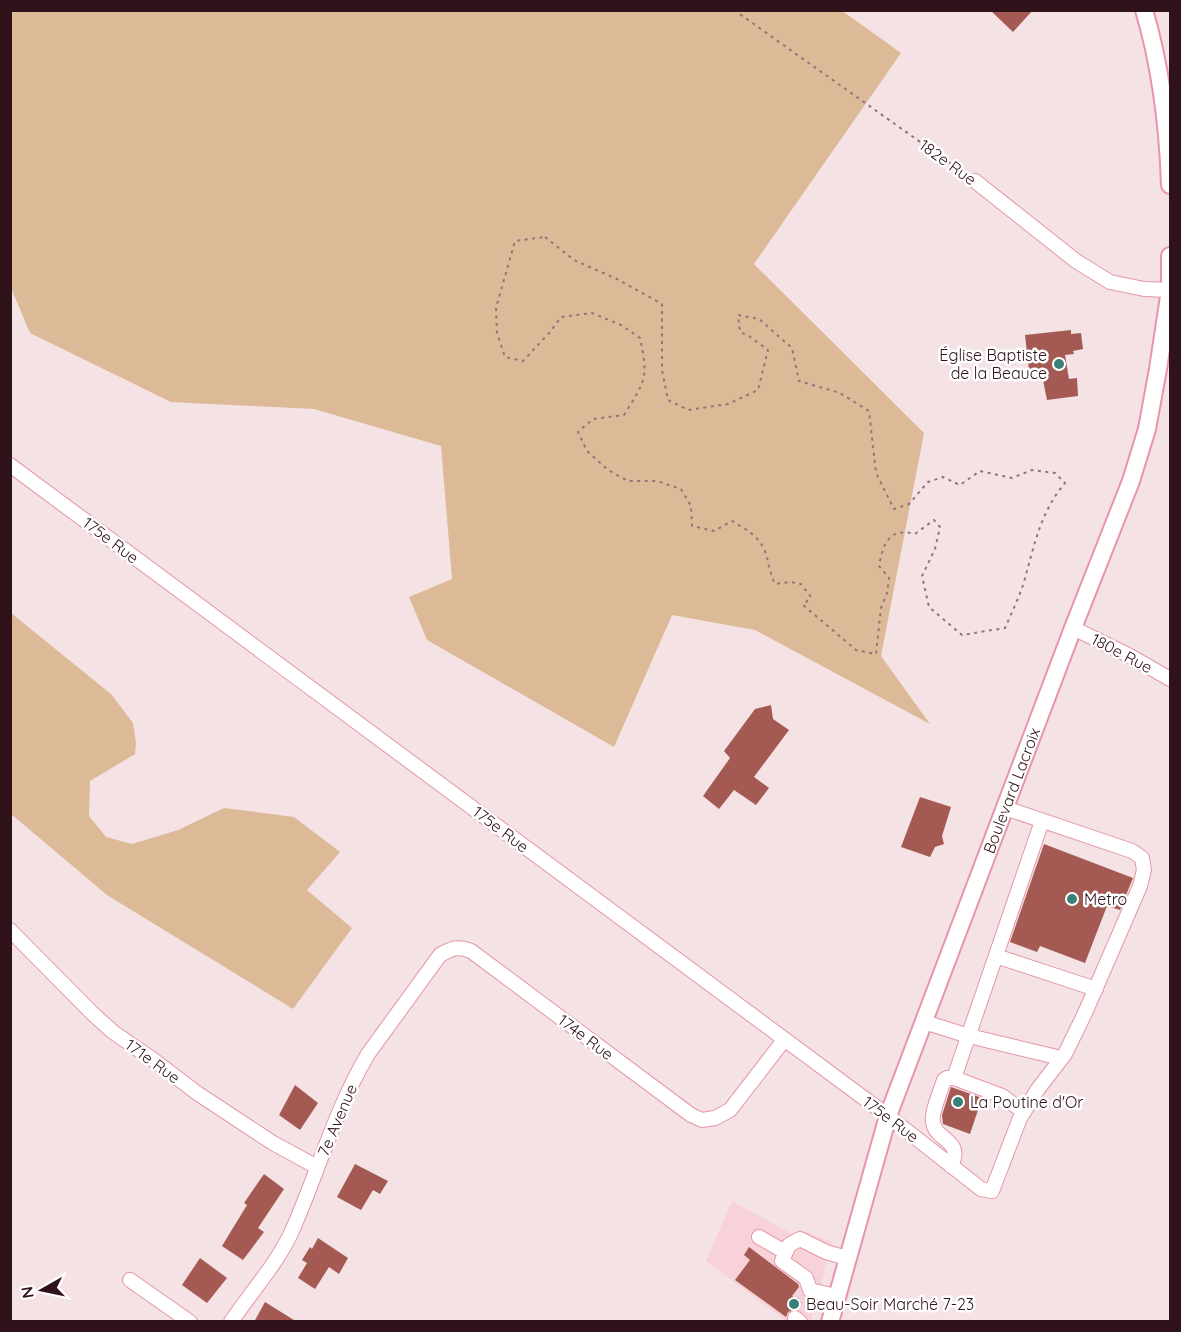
<svg xmlns="http://www.w3.org/2000/svg" width="1181" height="1332" font-family="Quicksand,sans-serif">
  <style>
    .built { fill: #f7d2d8 }
    .green { fill: #ddba97 }
    .building { fill: #a45a53 }
    .lines { fill: none; stroke-linecap: round; stroke-linejoin: round }
    .minor-casing { stroke: #e696a6; stroke-width: 16 }
    .major-casing { stroke: #e696a6; stroke-width: 20 }
    .path { stroke: #8e767b; stroke-width: 2; stroke-dasharray: 3 4.5; stroke-linecap: butt }
    .minor { stroke: #fff; stroke-width: 14 }
    .major { stroke: #fff; stroke-width: 16 }
    .poi-dot { fill: #398079; stroke: #fff; stroke-width: 2 }
    .labels { text-anchor: middle; stroke-width: 5; stroke-linejoin: round; paint-order: stroke }
    .street-label { font-size: 16px; fill: #30131a; stroke: #fff }
    .poi-label { font-size: 16px; fill: #30131a; stroke: #fff; text-anchor: start }
  </style>
  <rect width="100%" height="100%" fill="#f4e2e5"/>
  <path class="built" d="M732,1201L792,1234L801,1230L832,1242L811,1321H786L706,1261Z"/>
  <g class="green">
    <path d="M11,10H841L901,53L754,264L924,433L881,656L930,724L755,630L672,615L614,747L427,640L409,597L452,579L441,446L314,409L171,402L30,333L11,288Z"/>
    <path d="M11,613L111,694L133,723L136,743L135,754L90,781L89,816L106,837L132,844L178,830L224,808L294,817L340,852L307,890L352,928L293,1009L107,895L11,814Z"/>
  </g>
  <g class="building">
    <path d="M990,10H1033L1013,32Z"/>
    <path d="M1071,330V334L1081,333L1083,349L1073,351L1074,354L1065,355L1069,379L1077,378L1078,396L1047,400L1041,370L1029,371L1025,335Z"/>
    <path d="M771,705L773,719L789,730L754,777L769,788L756,805L734,790L719,809L703,796L730,758L724,751L755,709Z"/>
    <path d="M920,797L951,807L942,836L944,844L935,847L930,857L901,847Z"/>
    <path d="M1044,844L1133,878L1120,910L1107,906L1085,963L1040,946L1037,952L1010,942Z"/>
    <path d="M295,1085L318,1103L300,1130L279,1115Z"/>
    <path d="M951,1087L982,1098L970,1134L943,1124L942,1115Z"/>
    <path d="M355,1164L388,1181L380,1194L373,1190L361,1210L337,1197Z"/>
    <path d="M264,1174L284,1189L258,1228L264,1232L243,1260L222,1246L247,1205L244,1203Z"/>
    <path d="M318,1238L348,1258L339,1274L329,1267L315,1289L298,1278L307,1263L302,1260L310,1247L312,1249Z"/>
    <path d="M749,1247L798,1284L799,1287L792,1296L801,1302L796,1309L788,1312L786,1317L735,1280L750,1260L744,1255Z"/>
    <path d="M200,1258L227,1278L207,1303L182,1285Z"/>
    <path d="M265,1302L297,1322H254Z"/>
  </g>
  <g class="lines">
    <g class="minor-casing">
      <g id="minor">
        <path d="M975,181L1076,261L1110,282L1144,289L1170,290"/>
        <path d="M10,465L888,1116L981,1189L992,1191L1020,1118L1038,1089L1065,1054L1085,1013L1140,886L1144,870L1142,858L1132,851L1005,808"/>
        <path d="M1073,628L1130,656L1170,679"/>
        <path d="M10,930L92,1013L113,1032L155,1061L197,1093L273,1143L317,1167"/>
        <path d="M996,956L1096,989"/>
        <path d="M924,1022L969,1036L1061,1058"/>
        <path d="M954,1078L1002,1096L1024,1112"/>
        <path d="M951,1166C964,1139 936,1142 933,1122C931,1113 941,1090 944,1080L947,1078H954L1042,821"/>
        <path d="M759,1237L785,1252"/>
        <path d="M130,1280L190,1322"/>
        <path d="M836,1296L810,1290L806,1278L782,1261L789,1245L800,1239L826,1252L847,1258"/>
        <path d="M795,1318L800,1322"/>
        <path d="M231,1322C251,1292 277,1264 292,1231C318,1172 335,1110 368,1054L440,955C452,948 458,946 471,951L691,1115L702,1120L715,1118L730,1110L784,1040"/>
      </g>
    </g>
    <g class="major-casing">
      <g id="major">
        <path d="M1144,10C1161,67 1168,126 1170,185"/>
        <path id="s1" d="M830,1322L888,1116L1073,628L1131,481L1147,429L1158,369L1170,290V256"/>
      </g>
    </g>
    <g class="path">
      <path d="M734,10L964,173"/>
      <path d="M545,237L574,260L617,279L662,304V370L668,400L688,410L728,404L758,390L768,350L749,336L740,332L738,315L759,319L792,348L799,381L840,393L869,411L876,473L894,509L909,504L928,482L943,477L960,485L980,471L1012,478L1032,470L1055,473L1065,483C1039,514 1034,548 1023,585C1018,600 1011,614 1005,628L962,635L929,607L922,576L935,549L940,527L934,520L915,534C889,527 883,544 879,566L889,578L887,593L881,608L876,654L856,650L803,605L811,597L801,584L790,582L775,584C769,571 769,563 765,551C759,536 744,528 732,521L714,531L692,526L691,506L681,489L657,481H628L608,470L587,451L578,432L593,419L624,415C645,381 649,379 640,338L621,325L592,313L561,317L550,332L523,361L505,357L497,333L496,308L515,241Z"/>
      <path d="M799,1305L801,1302L797,1300L800,1296"/>
    </g>
    <use href="#minor" class="minor"/>
    <use href="#major" class="major"/>
  </g>
  <g class="poi-dot">
    <circle cx="1059" cy="364" r="6"/>
    <circle cx="1072" cy="899" r="6"/>
    <circle cx="958" cy="1102" r="6"/>
    <circle cx="794" cy="1304" r="6"/>
  </g>
  <g class="labels">
    <g class="street-label">
      <text transform="translate(948 162) rotate(36)" y="6">182e Rue</text>
      <text transform="translate(111 540) rotate(37)" y="6">175e Rue</text>
      <text transform="translate(1122 653) rotate(28)" y="6">180e Rue</text>
      <text dy="6" stroke="none"><textPath href="#s1" startOffset="562">Boulevard Lacroix</textPath></text>
      <text transform="translate(501 829) rotate(37)" y="6">175e Rue</text>
      <text transform="translate(586 1037) rotate(37)" y="6">174e Rue</text>
      <text transform="translate(153 1061) rotate(36)" y="6">171e Rue</text>
      <text transform="translate(891 1119) rotate(37)" y="6">175e Rue</text>
      <text transform="translate(337 1120) rotate(-67)" y="6">7e Avenue</text>
    </g>
    <g class="poi-label">
      <text x="1047" y="361" text-anchor="end">Église Baptiste<tspan x="1047" dy="18">de la Beauce</tspan></text>
      <text x="1084" y="905">Metro</text>
      <text x="970" y="1108">La Poutine d'Or</text>
      <text x="806" y="1310">Beau-Soir Marché 7-23</text>
    </g>
  </g>
  <rect width="1181" height="1332" fill="none" stroke="#30131a" stroke-width="24"/>
  <g transform="translate(42 1290) rotate(261)" stroke="#ffffff" stroke-width="4.5" paint-order="stroke">
  <path d="M0-4.5L10 22L0 15L-10 22Z" fill="#30131a"/>
  <text y="-9" font-size="16" font-weight="bold" text-anchor="middle" fill="#30131a">N</text>
  </g>
</svg>
